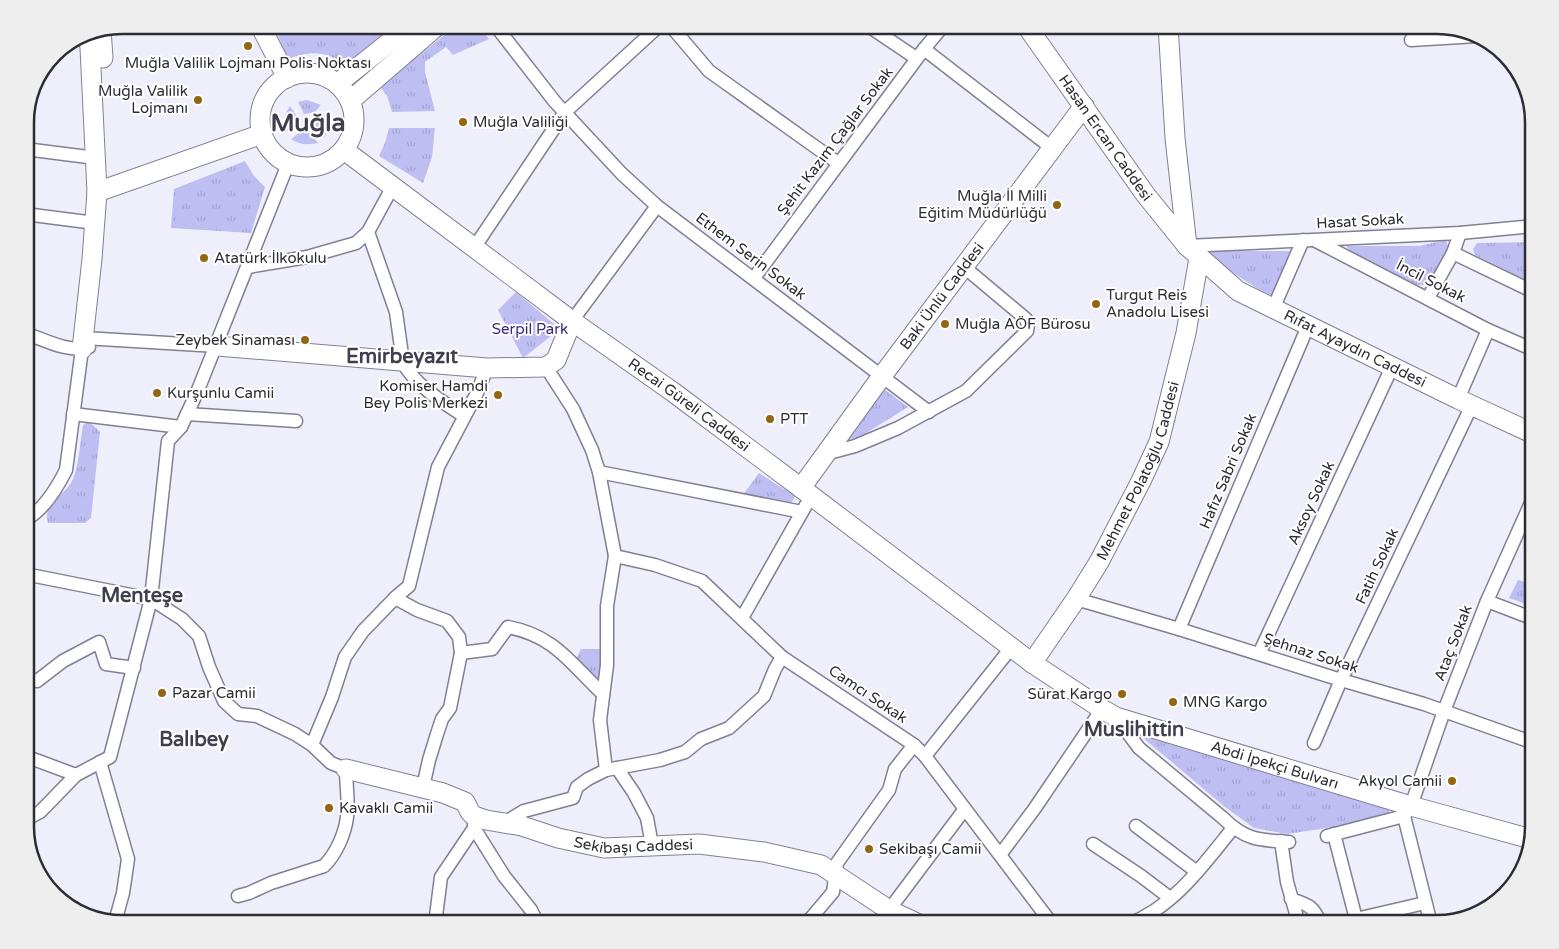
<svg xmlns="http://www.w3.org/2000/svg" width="1559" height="949" font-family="'Varela Round',sans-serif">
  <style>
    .grass { fill: url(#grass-tufts) }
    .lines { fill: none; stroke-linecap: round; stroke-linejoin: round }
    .street-casing { stroke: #818093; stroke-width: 15 }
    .secondary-casing { stroke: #818093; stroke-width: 21 }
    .street { stroke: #fff; stroke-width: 12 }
    .secondary { stroke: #fff; stroke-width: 19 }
    .poi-dot { fill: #936612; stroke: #fff; stroke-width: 2 }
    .labels { text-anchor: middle; stroke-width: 4; stroke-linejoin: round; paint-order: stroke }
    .poi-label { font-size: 15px; fill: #2c2c34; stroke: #fff; text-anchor: start }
    .street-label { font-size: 15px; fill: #2c2c34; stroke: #fff }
    .park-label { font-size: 15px; fill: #39297d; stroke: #fff }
    .district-label { font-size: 20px; font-weight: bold; fill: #3f3f4f; stroke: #fff }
    .town-label { font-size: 25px; font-weight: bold; fill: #3f3f4f; stroke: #fff }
    .rim { fill: none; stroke: #2c2c34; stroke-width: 2.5 }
  </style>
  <defs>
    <pattern id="grass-tufts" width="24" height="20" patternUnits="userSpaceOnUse" patternTransform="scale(1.25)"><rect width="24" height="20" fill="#bfbef3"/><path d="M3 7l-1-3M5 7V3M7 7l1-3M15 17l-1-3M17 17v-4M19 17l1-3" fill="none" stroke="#a4a3d1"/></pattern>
  </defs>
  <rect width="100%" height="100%" fill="#efeffb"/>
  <g class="grass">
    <path d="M274,25H386L392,29L348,65C323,51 315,50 287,59Z"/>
    <path d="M457,25H479L489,39L453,55L446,47L425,62V72L435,111L392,112L387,96L378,84L418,56Z"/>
    <path d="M307,100L321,105L315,112L304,114L298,102Z"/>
    <path d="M290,106L298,118L296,125L286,132C283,121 284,115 290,106Z"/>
    <path d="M327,113C330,123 329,129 324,138L315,127L316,122Z"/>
    <path d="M389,128H435L432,157L423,183L379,156L385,143Z"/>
    <path d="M302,131L310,133L318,143C307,145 300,145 291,139Z"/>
    <path d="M245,161L254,176L265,187L251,233L171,228L174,189Z"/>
    <path d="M1446,240L1448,247L1428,285H1417L1349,250L1346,246H1419Z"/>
    <path d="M1534,242V284L1475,255L1473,249L1477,243Z"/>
    <path d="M1204,251H1294L1272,298L1213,260Z"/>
    <path d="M516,292L560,329L523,358L498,310Z"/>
    <path d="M884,389L908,407L863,435L847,440Z"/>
    <path d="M87,422L93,425L100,432L91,518L85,523H48C42,501 65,497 73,479C78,469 81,438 83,425Z"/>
    <path d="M759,473L795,496L790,506L743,495Z"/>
    <path d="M1518,580L1534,585V607L1509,598Z"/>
    <path d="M581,649H601V678H595L576,659Z"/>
    <path d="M1136,732L1392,804L1388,815L1354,824L1287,834L1254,828L1225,807Z"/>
  </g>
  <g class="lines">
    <g class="street-casing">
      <g id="street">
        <path d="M495,25L555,102L622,174L657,206L929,412"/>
        <path d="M670,25L709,71L838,163"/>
        <path d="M867,25L916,58"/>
        <path d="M1411,40L1477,36"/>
        <path d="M924,49L1052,148"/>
        <path d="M25,149L96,158"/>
        <path d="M25,214L95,223"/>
        <path d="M368,232L396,312L403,362C413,384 444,403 464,416"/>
        <path d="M1316,241L1488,330L1534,350"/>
        <path d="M1187,246L1460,233L1534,226"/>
        <path d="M474,248L565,112L660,25"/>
        <path d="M1453,253L1534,292"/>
        <path d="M248,267L307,257L356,243L368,232L393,186"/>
        <path d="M754,278L924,49L944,25"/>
        <path d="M1428,298L1453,253L1460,233"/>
        <path d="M1273,309L1303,240"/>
        <path d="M572,321L657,206"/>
        <path d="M25,333C45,340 68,353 89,347"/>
        <path d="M84,338L217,346"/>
        <path d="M546,367L573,409L592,450L599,472L615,556L607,606V665L600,720L606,770"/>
        <path d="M1458,399L1488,330"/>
        <path d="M73,414L181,427"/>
        <path d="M187,414L296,421"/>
        <path d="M825,454L855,446L898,428L966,391L1027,331L1028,325L1026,319L964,267"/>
        <path d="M599,472L802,512"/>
        <path d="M25,520C44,510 57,488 66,470L82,349"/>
        <path d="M615,556L655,565L702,581L782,657L914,745L925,756L1052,924"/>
        <path d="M25,574L151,599L182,619L199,636L209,667L224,701L238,714L257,716L295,734L312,745L331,763L346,769C346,785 349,801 347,817C345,834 336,854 324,866L271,883L249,893L238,896"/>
        <path d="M395,598L417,610L447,621L459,637L461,653L450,708L442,719L437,734L429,760L423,787"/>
        <path d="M1076,599L1179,629L1341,680L1424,704L1534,743"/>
        <path d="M1487,601L1534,619"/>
        <path d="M742,618L806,505"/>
        <path d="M1179,629L1308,326"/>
        <path d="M461,653L492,649L508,627C555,636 570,663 603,694"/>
        <path d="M1259,654L1392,367"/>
        <path d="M25,678L37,681L63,661L99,642L106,664L134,668"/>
        <path d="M1116,717L1139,748L1223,818C1245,840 1259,840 1289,842"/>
        <path d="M1314,743L1341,680L1472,405"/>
        <path d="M312,745L332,697L345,657L363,631L397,596L409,586L438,467L477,393L487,368"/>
        <path d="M25,756L76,775L110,757L151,599L168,441L181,427L198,390L288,164"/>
        <path d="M925,756L1011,648"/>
        <path d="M100,762L128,859L123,893L115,922"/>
        <path d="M617,768L634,793L647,818L652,845"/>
        <path d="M25,820L40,812L76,775"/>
        <path d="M504,823L524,811L573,798L577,787L588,779L606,770L660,760L685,752L701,739L729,728L764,696L775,669L782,657"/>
        <path d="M1136,826L1197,872"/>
        <path d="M474,828L504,876L531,910L538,924"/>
        <path d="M1334,834L1356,919V924"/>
        <path d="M1327,836L1404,816"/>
        <path d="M1281,841L1287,882L1299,924"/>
        <path d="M1093,844L1141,876L1170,898"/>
        <path d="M1000,855L1035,808L1102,709"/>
        <path d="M1291,899C1309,905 1313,906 1321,924"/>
        <path d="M889,910L964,810"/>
        <path d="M1356,919L1425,903"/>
        <path d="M435,924L441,877L474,828V816"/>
        <path d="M806,924L833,892L837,863L889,790L895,769L914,745"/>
        <path d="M1128,924C1173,908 1204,864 1233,828"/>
        <path d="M1431,924L1404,816L1411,806L1444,711L1487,601L1534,496"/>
      </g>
    </g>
    <g class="secondary-casing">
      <g id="secondary">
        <path d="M260,25L287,78"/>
        <path id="s1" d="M1026,25L1145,194L1187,246L1238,291L1458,399L1534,434"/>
        <path d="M1168,25L1175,138L1187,246"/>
        <path d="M101,29L103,58"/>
        <circle cx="307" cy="120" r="47"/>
        <path d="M337,84L411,25"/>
        <path d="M350,101L438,25"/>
        <path id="s2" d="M344,150L572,321L673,392L801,488L1032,663L1102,709L1116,717L1411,806L1531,839"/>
        <path d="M97,192L262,134"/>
        <path d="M217,346L487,368L546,367L556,360L572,321"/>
        <path d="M82,349L92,259L97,192L90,48L88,32"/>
        <path id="s3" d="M801,488L882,376L1084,106"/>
        <path id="s4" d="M1032,663L1076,599L1099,562L1141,481L1159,442L1186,333L1199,258"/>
        <path id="s5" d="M346,769L443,793L465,802L470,812L474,816L486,820L522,826L558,838L604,848L699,844L764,852L821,865L889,910L919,924"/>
      </g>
    </g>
    <use href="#street" class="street"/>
    <use href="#secondary" class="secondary"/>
  </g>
  <g class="poi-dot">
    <circle cx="248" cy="46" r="5"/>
    <circle cx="198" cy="100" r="5"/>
    <circle cx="463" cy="122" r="5"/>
    <circle cx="1057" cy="205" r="5"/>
    <circle cx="204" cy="258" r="5"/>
    <circle cx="1096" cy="304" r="5"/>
    <circle cx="945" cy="324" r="5"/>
    <circle cx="305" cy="340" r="5"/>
    <circle cx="157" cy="393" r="5"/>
    <circle cx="498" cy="395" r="5"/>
    <circle cx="770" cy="419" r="5"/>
    <circle cx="162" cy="693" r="5"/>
    <circle cx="1122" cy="694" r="5"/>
    <circle cx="1173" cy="702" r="5"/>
    <circle cx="1452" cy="781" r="5"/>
    <circle cx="329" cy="808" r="5"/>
    <circle cx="869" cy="849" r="5"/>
  </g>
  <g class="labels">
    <g class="poi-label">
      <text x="248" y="68" text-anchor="middle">Muğla Valilik Lojmanı Polis Noktası</text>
      <text x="188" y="96" text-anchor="end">Muğla Valilik<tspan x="188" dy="17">Lojmanı</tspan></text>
      <text x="473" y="127">Muğla Valiliği</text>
      <text x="1047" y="201" text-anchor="end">Muğla İl Milli<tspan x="1047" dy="17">Eğitim Müdürlüğü</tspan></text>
      <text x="214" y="263">Atatürk İlkokulu</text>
      <text x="1106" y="300">Turgut Reis<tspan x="1106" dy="17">Anadolu Lisesi</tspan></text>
      <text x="955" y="329">Muğla AÖF Bürosu</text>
      <text x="295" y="345" text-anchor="end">Zeybek Sinaması</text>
      <text x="488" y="391" text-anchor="end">Komiser Hamdi<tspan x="488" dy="17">Bey Polis Merkezi</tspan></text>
      <text x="167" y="398">Kurşunlu Camii</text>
      <text x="780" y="424">PTT</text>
      <text x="172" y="698">Pazar Camii</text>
      <text x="1112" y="699" text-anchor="end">Sürat Kargo</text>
      <text x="1183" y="707">MNG Kargo</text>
      <text x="1442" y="786" text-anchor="end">Akyol Camii</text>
      <text x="339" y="813">Kavaklı Camii</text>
      <text x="879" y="854">Sekibaşı Camii</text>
    </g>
    <g class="street-label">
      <text dy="5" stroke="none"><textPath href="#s1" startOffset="138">Hasan Ercan Caddesi</textPath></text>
      <text transform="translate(835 141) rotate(-53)" y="5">Şehit Kazım Çağlar Sokak</text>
      <text transform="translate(1360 221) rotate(-3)" y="5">Hasat Sokak</text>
      <text transform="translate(751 256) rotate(37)" y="5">Ethem Serin Sokak</text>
      <text transform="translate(1431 281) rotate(27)" y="5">İncil Sokak</text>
      <text dy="5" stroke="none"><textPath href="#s3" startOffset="238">Baki Ünlü Caddesi</textPath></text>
      <text dy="5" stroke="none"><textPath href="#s1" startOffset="472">Rıfat Ayaydın Caddesi</textPath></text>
      <text dy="5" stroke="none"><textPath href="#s2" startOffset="429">Recai Güreli Caddesi</textPath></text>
      <text dy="5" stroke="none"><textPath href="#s4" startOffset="221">Mehmet Polatoğlu Caddesi</textPath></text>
      <text transform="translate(1228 471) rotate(-67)" y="5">Hafız Sabri Sokak</text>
      <text transform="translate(1311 503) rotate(-65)" y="5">Aksoy Sokak</text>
      <text transform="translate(1377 566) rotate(-65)" y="5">Fatih Sokak</text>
      <text transform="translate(1453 643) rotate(-69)" y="5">Ataç Sokak</text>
      <text transform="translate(1311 653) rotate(18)" y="5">Şehnaz Sokak</text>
      <text transform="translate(868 694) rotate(34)" y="5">Camcı Sokak</text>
      <text dy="5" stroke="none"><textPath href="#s2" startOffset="1124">Abdi İpekçi Bulvarı</textPath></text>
      <text dy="5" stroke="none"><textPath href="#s5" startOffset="304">Sekibaşı Caddesi</textPath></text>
    </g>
    <g class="park-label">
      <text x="530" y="334">Serpil Park</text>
    </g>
    <g class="district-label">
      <text x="402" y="363">Emirbeyazıt</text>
      <text x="142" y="602">Menteşe</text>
      <text x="1134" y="736">Muslihittin</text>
      <text x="194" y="746">Balıbey</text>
    </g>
    <g class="town-label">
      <text x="308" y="131">Muğla</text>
    </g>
  </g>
  <path d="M0 0H1559V949H0ZM122 34H1437A88 88 0 0 1 1525 122V827A88 88 0 0 1 1437 915H122A88 88 0 0 1 34 827V122A88 88 0 0 1 122 34Z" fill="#eeeeef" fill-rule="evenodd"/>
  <path class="rim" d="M122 34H1437A88 88 0 0 1 1525 122V827A88 88 0 0 1 1437 915H122A88 88 0 0 1 34 827V122A88 88 0 0 1 122 34Z"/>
</svg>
